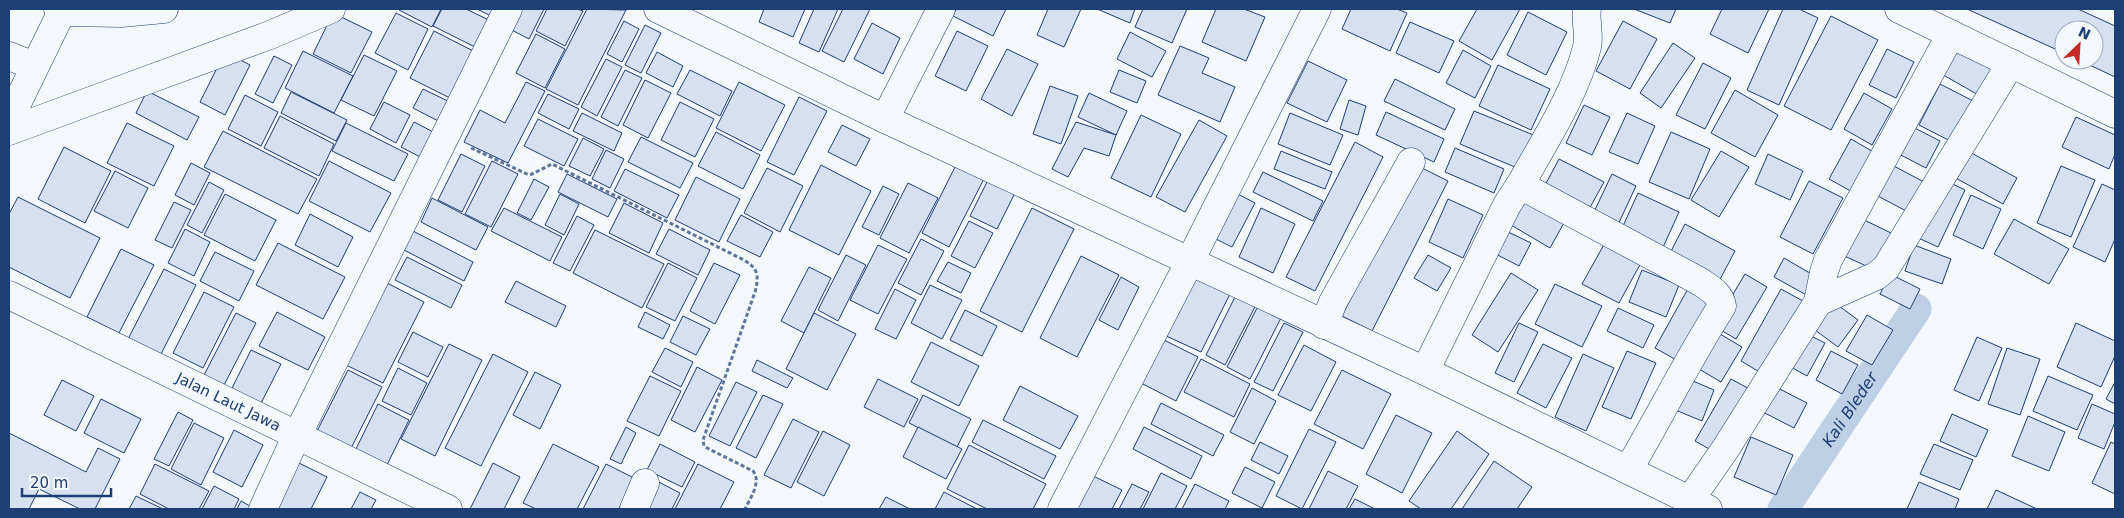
<svg xmlns="http://www.w3.org/2000/svg" width="2124" height="518" font-family="'DejaVu Sans',sans-serif">
  <style>
    .lines { fill: none; stroke-linecap: round; stroke-linejoin: round }
    .canal { stroke: #bed0e5; stroke-width: 31 }
    .building { fill: #d5e0f0; stroke: #1d3f73 }
    .minor-casing { stroke: #1d3f73; stroke-width: 29 }
    .major-casing { stroke: #1d3f73; stroke-width: 29 }
    .path { stroke: #5e769c; stroke-width: 3; stroke-dasharray: 4 2.5; stroke-linecap: butt }
    .minor { stroke: #f4f7fb; stroke-width: 28 }
    .major { stroke: #f4f7fb; stroke-width: 28 }
    .labels { text-anchor: middle; stroke-width: 4; stroke-linejoin: round; paint-order: stroke }
    .street-label { font-size: 15px; fill: #1d3f73; stroke: #f4f7fb }
    .water-label { font-size: 16px; font-style: italic; fill: #1d3f73; stroke: #f4f7fb }
  </style>
  <rect width="100%" height="100%" fill="#f4f7fb"/>
  <g class="lines">
    <path class="canal" id="s1" d="M1783,509L1916,309"/>
  </g>
  <g class="building">
    <path d="M400,9H441L432,27L399,10Z"/>
    <path d="M442,9H466L495,23L481,50L433,26Z"/>
    <path d="M477,9H502L497,19Z"/>
    <path d="M515,9H544L529,39L506,27Z"/>
    <path d="M547,9H577L583,11L565,46L536,31Z"/>
    <path d="M587,9L626,10L578,105L546,89Z"/>
    <path d="M764,9H805L793,37L759,22Z"/>
    <path d="M814,9H838L819,52L799,43Z"/>
    <path d="M843,9H870L844,62L822,51Z"/>
    <path d="M956,9H1006L993,36L953,16Z"/>
    <path d="M1048,9H1081L1064,47L1037,35Z"/>
    <path d="M1097,9H1135L1130,23Z"/>
    <path d="M1143,9H1187L1172,43L1135,27Z"/>
    <path d="M1216,9H1244L1265,17L1246,61L1202,42Z"/>
    <path d="M1351,9H1397L1407,13L1390,51L1342,29Z"/>
    <path d="M1477,9H1520L1492,60L1459,41Z"/>
    <path d="M1634,9H1676L1670,23Z"/>
    <path d="M1722,9H1769L1748,53L1710,34Z"/>
    <path d="M1783,9H1799L1818,18L1779,105L1747,90Z"/>
    <path d="M1967,9H2078L2115,26V77L2079,60H2094V30H2064V53Z"/>
    <path d="M1528,12L1567,32L1546,75L1507,55Z"/>
    <path d="M333,13L372,32L351,73L313,54Z"/>
    <path d="M396,13L428,29L408,70L375,53Z"/>
    <path d="M1831,16L1878,40L1831,130L1784,106Z"/>
    <path d="M624,21L639,29L622,62L607,54Z"/>
    <path d="M1623,21L1657,39L1630,89L1596,71Z"/>
    <path d="M1410,22L1454,41L1439,73L1396,53Z"/>
    <path d="M872,23L900,38L883,74L854,59Z"/>
    <path d="M645,25L661,33L641,73L625,65Z"/>
    <path d="M434,31L483,56L460,103L410,78Z"/>
    <path d="M957,31L988,46L966,91L935,76Z"/>
    <path d="M1130,32L1166,51L1152,77L1117,59Z"/>
    <path d="M536,34L565,49L545,88L516,73Z"/>
    <path d="M1673,43L1695,58L1661,108L1640,93Z"/>
    <path d="M1953,45L1997,69L1982,97L1938,72Z"/>
    <path d="M1180,46L1209,58L1202,73L1235,87L1220,122L1158,95Z"/>
    <path d="M1007,49L1038,64L1012,116L981,99Z"/>
    <path d="M1887,49L1914,62L1896,98L1869,85Z"/>
    <path d="M1463,50L1491,66L1475,98L1446,83Z"/>
    <path d="M303,51L353,76L334,113L285,88Z"/>
    <path d="M225,52L250,65L225,115L200,102Z"/>
    <path d="M657,52L683,66L673,87L646,73Z"/>
    <path d="M364,55L397,71L374,116L341,100Z"/>
    <path d="M274,56L292,65L273,103L255,94Z"/>
    <path d="M606,59L622,67L597,116L581,107Z"/>
    <path d="M1308,61L1347,80L1327,122L1287,103Z"/>
    <path d="M1703,63L1731,78L1705,129L1676,115Z"/>
    <path d="M1498,65L1550,89L1531,130L1479,106Z"/>
    <path d="M625,70L642,78L618,126L601,117Z"/>
    <path d="M690,70L732,91L720,116L677,94Z"/>
    <path d="M1119,70L1146,81L1137,103L1110,92Z"/>
    <path d="M1395,79L1455,109L1445,130L1384,101Z"/>
    <path d="M645,80L671,93L648,138L623,125Z"/>
    <path d="M526,82L545,91L508,163L464,142L480,110L505,123Z"/>
    <path d="M739,82L785,105L761,151L716,128Z"/>
    <path d="M1940,84L1977,103L1956,144L1919,125Z"/>
    <path d="M1050,86L1078,96L1061,144L1033,134Z"/>
    <path d="M423,89L456,105L446,125L413,108Z"/>
    <path d="M1735,90L1778,115L1755,157L1711,133Z"/>
    <path d="M147,91L199,117L187,140L136,113Z"/>
    <path d="M291,92L347,120L336,141L281,113Z"/>
    <path d="M1089,93L1127,111L1116,135L1078,117Z"/>
    <path d="M1864,93L1892,109L1872,145L1844,129Z"/>
    <path d="M548,94L579,109L569,129L538,113Z"/>
    <path d="M245,95L278,112L261,146L228,129Z"/>
    <path d="M799,97L827,111L794,175L767,162Z"/>
    <path d="M1349,100L1366,106L1358,135L1340,129Z"/>
    <path d="M384,102L410,115L396,143L370,129Z"/>
    <path d="M680,102L714,119L695,157L661,140Z"/>
    <path d="M1584,105L1610,117L1592,155L1566,143Z"/>
    <path d="M1474,111L1536,136L1522,170L1460,144Z"/>
    <path d="M1386,112L1444,139L1434,162L1376,135Z"/>
    <path d="M582,113L622,133L614,151L573,131Z"/>
    <path d="M1290,113L1343,135L1330,165L1278,144Z"/>
    <path d="M1627,113L1655,126L1638,164L1609,152Z"/>
    <path d="M1141,115L1181,134L1151,197L1111,178Z"/>
    <path d="M280,116L334,144L319,176L264,148Z"/>
    <path d="M2076,117L2115,135V154L2109,169L2062,147Z"/>
    <path d="M538,119L578,139L564,166L524,146Z"/>
    <path d="M1199,120L1227,136L1185,212L1156,197Z"/>
    <path d="M414,122L439,135L426,160L401,147Z"/>
    <path d="M1076,122L1116,135L1109,156L1084,148L1068,177L1052,169Z"/>
    <path d="M127,123L174,146L154,186L107,163Z"/>
    <path d="M346,123L408,154L394,181L332,151Z"/>
    <path d="M1907,124L1940,141L1926,168L1893,151Z"/>
    <path d="M842,125L870,139L856,166L828,152Z"/>
    <path d="M223,131L317,179L298,214L204,167Z"/>
    <path d="M716,132L760,155L743,189L698,166Z"/>
    <path d="M1671,132L1710,149L1689,199L1649,182Z"/>
    <path d="M641,137L693,163L680,188L628,162Z"/>
    <path d="M583,138L604,149L590,176L569,166Z"/>
    <path d="M1851,139L1877,154L1856,194L1829,179Z"/>
    <path d="M1355,142L1383,157L1315,291L1286,277Z"/>
    <path d="M64,147L111,171L85,223L38,199Z"/>
    <path d="M1455,148L1504,169L1494,193L1445,172Z"/>
    <path d="M606,150L624,159L610,188L592,179Z"/>
    <path d="M1966,150L2017,178L2003,204L1952,176Z"/>
    <path d="M1281,151L1332,172L1325,189L1274,169Z"/>
    <path d="M1721,151L1749,167L1719,217L1691,200Z"/>
    <path d="M461,154L485,166L462,212L438,200Z"/>
    <path d="M1768,154L1803,171L1790,200L1755,184Z"/>
    <path d="M1559,159L1604,182L1587,213L1543,189Z"/>
    <path d="M329,161L391,193L370,232L309,201Z"/>
    <path d="M492,161L518,174L491,227L465,214Z"/>
    <path d="M958,161L986,175L949,247L922,233Z"/>
    <path d="M191,163L210,173L194,205L175,195Z"/>
    <path d="M821,165L871,191L839,255L789,230Z"/>
    <path d="M1892,165L1924,182L1908,212L1876,195Z"/>
    <path d="M1418,166L1448,181L1372,331L1342,316Z"/>
    <path d="M2061,166L2095,180L2071,237L2037,223Z"/>
    <path d="M767,168L803,186L780,232L744,213Z"/>
    <path d="M625,169L679,195L667,218L614,191Z"/>
    <path d="M115,171L148,188L128,228L94,211Z"/>
    <path d="M1263,172L1323,201L1313,221L1253,192Z"/>
    <path d="M567,174L617,199L608,217L558,192Z"/>
    <path d="M1612,174L1636,186L1616,229L1591,218Z"/>
    <path d="M990,176L1017,189L997,229L970,216Z"/>
    <path d="M696,177L740,199L719,242L675,220Z"/>
    <path d="M534,179L549,187L531,220L517,213Z"/>
    <path d="M1942,179L1965,190L1938,247L1914,236Z"/>
    <path d="M1809,181L1843,198L1813,254L1780,237Z"/>
    <path d="M209,182L224,190L202,233L187,225Z"/>
    <path d="M908,183L938,198L909,253L880,238Z"/>
    <path d="M2102,184L2115,190V239L2105,262L2073,247Z"/>
    <path d="M883,186L899,194L879,235L862,227Z"/>
    <path d="M1234,192L1255,203L1232,247L1212,237Z"/>
    <path d="M1638,193L1679,212L1660,254L1619,235Z"/>
    <path d="M225,194L276,220L255,261L204,235Z"/>
    <path d="M560,194L579,204L564,235L545,225Z"/>
    <path d="M1971,195L2001,209L1983,249L1953,235Z"/>
    <path d="M18,197L100,238L70,298L9,267V214Z"/>
    <path d="M432,198L488,227L476,250L421,222Z"/>
    <path d="M1448,199L1483,215L1463,258L1429,242Z"/>
    <path d="M1526,199L1565,221L1550,248L1511,225Z"/>
    <path d="M174,202L191,210L172,248L155,240Z"/>
    <path d="M624,203L663,223L649,253L609,233Z"/>
    <path d="M504,208L562,237L550,261L491,231Z"/>
    <path d="M1032,208L1074,229L1022,332L980,311Z"/>
    <path d="M1261,208L1295,224L1273,273L1239,257Z"/>
    <path d="M310,214L353,237L338,267L295,245Z"/>
    <path d="M741,215L773,232L760,257L727,241Z"/>
    <path d="M577,216L594,225L570,271L553,263Z"/>
    <path d="M1858,217L1893,234L1875,270L1840,254Z"/>
    <path d="M2014,219L2069,249L2049,284L1994,254Z"/>
    <path d="M969,221L993,233L975,268L951,256Z"/>
    <path d="M1685,224L1735,251L1716,287L1666,261Z"/>
    <path d="M185,229L210,242L194,276L168,263Z"/>
    <path d="M669,229L710,250L698,275L656,254Z"/>
    <path d="M595,230L664,264L642,308L573,273Z"/>
    <path d="M1504,230L1531,243L1519,266L1492,252Z"/>
    <path d="M413,231L473,262L464,281L404,250Z"/>
    <path d="M921,239L944,251L921,295L898,283Z"/>
    <path d="M1606,241L1642,261L1619,303L1582,284Z"/>
    <path d="M278,243L345,277L323,319L256,285Z"/>
    <path d="M878,245L907,259L878,314L850,300Z"/>
    <path d="M1914,245L1951,259L1942,284L1905,271Z"/>
    <path d="M121,249L154,265L119,333L87,317Z"/>
    <path d="M215,252L254,271L239,301L200,281Z"/>
    <path d="M846,255L866,265L838,321L818,310Z"/>
    <path d="M1428,255L1451,268L1437,291L1414,278Z"/>
    <path d="M1081,256L1119,275L1077,357L1040,338Z"/>
    <path d="M407,257L462,285L451,308L395,280Z"/>
    <path d="M1784,258L1820,279L1810,297L1774,277Z"/>
    <path d="M948,262L971,273L961,293L937,281Z"/>
    <path d="M668,263L697,278L675,321L646,307Z"/>
    <path d="M714,263L740,275L715,324L690,311Z"/>
    <path d="M809,267L831,278L804,333L781,321Z"/>
    <path d="M164,269L196,285L159,358L127,341Z"/>
    <path d="M1642,270L1679,285L1666,317L1629,302Z"/>
    <path d="M1511,273L1538,290L1498,352L1472,335Z"/>
    <path d="M1195,274L1231,292L1201,352L1164,335Z"/>
    <path d="M1745,274L1767,287L1736,339L1714,326Z"/>
    <path d="M1890,274L1920,289L1910,309L1880,294Z"/>
    <path d="M1121,277L1139,287L1118,330L1099,320Z"/>
    <path d="M516,281L566,306L556,327L505,302Z"/>
    <path d="M385,282L424,302L383,383L344,364Z"/>
    <path d="M1555,284L1602,306L1582,347L1535,324Z"/>
    <path d="M930,285L962,300L942,339L911,323Z"/>
    <path d="M1689,287L1714,301L1680,362L1655,348Z"/>
    <path d="M895,289L916,300L896,339L875,329Z"/>
    <path d="M1781,289L1803,301L1763,374L1741,361Z"/>
    <path d="M204,292L234,307L203,368L173,353Z"/>
    <path d="M1236,295L1256,305L1225,365L1206,355Z"/>
    <path d="M1831,300L1858,320L1838,347L1811,327Z"/>
    <path d="M1259,304L1282,316L1250,379L1227,367Z"/>
    <path d="M1618,308L1654,325L1643,348L1607,331Z"/>
    <path d="M965,310L997,326L982,356L950,340Z"/>
    <path d="M277,312L325,337L308,370L259,346Z"/>
    <path d="M645,312L670,325L663,339L638,327Z"/>
    <path d="M236,313L256,323L222,389L202,379Z"/>
    <path d="M814,313L856,334L827,390L786,369Z"/>
    <path d="M1867,315L1893,330L1872,365L1846,351Z"/>
    <path d="M683,316L710,329L696,355L670,342Z"/>
    <path d="M1284,323L1303,332L1273,391L1254,382Z"/>
    <path d="M1519,323L1538,332L1514,382L1495,373Z"/>
    <path d="M2076,323L2115,341V356L2101,387L2057,367Z"/>
    <path d="M1715,331L1742,347L1721,382L1694,366Z"/>
    <path d="M413,332L443,347L428,377L398,362Z"/>
    <path d="M1805,333L1825,343L1807,376L1789,366Z"/>
    <path d="M1977,337L2002,348L1979,401L1954,390Z"/>
    <path d="M1162,339L1198,357L1176,401L1139,382Z"/>
    <path d="M931,342L979,366L959,406L911,382Z"/>
    <path d="M449,344L482,360L435,456L401,439Z"/>
    <path d="M1543,344L1572,358L1546,408L1517,393Z"/>
    <path d="M1304,345L1336,362L1311,411L1278,395Z"/>
    <path d="M665,348L693,362L681,387L652,372Z"/>
    <path d="M2007,348L2040,359L2020,415L1988,404Z"/>
    <path d="M251,350L281,364L257,411L228,396Z"/>
    <path d="M1627,351L1656,363L1631,419L1602,407Z"/>
    <path d="M1831,351L1858,365L1842,394L1816,380Z"/>
    <path d="M493,354L528,372L481,466L445,448Z"/>
    <path d="M1583,354L1614,368L1586,431L1555,417Z"/>
    <path d="M1201,359L1250,384L1234,417L1184,392Z"/>
    <path d="M757,360L793,378L787,388L752,371Z"/>
    <path d="M697,367L722,380L695,432L671,420Z"/>
    <path d="M398,368L427,383L411,415L382,401Z"/>
    <path d="M348,370L382,387L348,454L314,437Z"/>
    <path d="M1342,370L1391,394L1363,449L1314,424Z"/>
    <path d="M535,372L561,385L540,429L513,415Z"/>
    <path d="M650,376L681,391L659,436L627,421Z"/>
    <path d="M2048,376L2093,395L2077,430L2033,411Z"/>
    <path d="M1686,378L1714,390L1702,421L1673,409Z"/>
    <path d="M878,379L918,399L904,427L864,407Z"/>
    <path d="M1731,379L1755,392L1718,454L1695,441Z"/>
    <path d="M62,380L94,396L76,431L44,415Z"/>
    <path d="M736,382L757,392L730,446L709,436Z"/>
    <path d="M2115,382V404L2106,399Z"/>
    <path d="M1772,385L1807,403L1794,428L1759,410Z"/>
    <path d="M1020,386L1078,416L1060,449L1003,420Z"/>
    <path d="M1252,388L1276,401L1254,444L1230,432Z"/>
    <path d="M763,395L783,404L756,458L736,448Z"/>
    <path d="M923,395L971,419L957,447L909,423Z"/>
    <path d="M101,399L141,419L124,453L84,433Z"/>
    <path d="M1161,403L1224,435L1213,456L1151,424Z"/>
    <path d="M378,404L409,420L384,471L353,455Z"/>
    <path d="M2092,404L2115,414V422L2104,449L2078,438Z"/>
    <path d="M178,412L193,420L169,466L154,459Z"/>
    <path d="M1952,414L1988,430L1976,457L1940,441Z"/>
    <path d="M1396,415L1432,433L1402,493L1366,474Z"/>
    <path d="M2028,416L2065,432L2049,471L2012,456Z"/>
    <path d="M793,419L819,432L791,488L764,475Z"/>
    <path d="M983,420L1056,456L1044,479L972,442Z"/>
    <path d="M194,423L224,438L201,485L171,469Z"/>
    <path d="M626,427L636,433L621,464L610,459Z"/>
    <path d="M918,427L962,449L946,479L903,457Z"/>
    <path d="M1144,427L1202,456L1191,479L1133,449Z"/>
    <path d="M1309,429L1336,442L1302,509L1276,496Z"/>
    <path d="M234,430L263,445L242,487L213,472Z"/>
    <path d="M823,431L850,445L824,496L797,482Z"/>
    <path d="M1457,431L1489,454L1451,509H1421L1409,501Z"/>
    <path d="M9,433L86,472L98,448L120,459L95,509H80L39,489L29,509H9Z"/>
    <path d="M1751,437L1793,455L1776,495L1734,477Z"/>
    <path d="M1260,442L1288,456L1279,474L1251,460Z"/>
    <path d="M2111,442L2115,444V494L2092,483Z"/>
    <path d="M553,444L599,467L577,509H536L523,503Z"/>
    <path d="M660,444L695,462L682,487L647,470Z"/>
    <path d="M1934,444L1973,460L1960,490L1920,474Z"/>
    <path d="M969,445L1046,484L1033,509H987L947,489Z"/>
    <path d="M293,460L327,477L311,509H268Z"/>
    <path d="M1494,461L1532,487L1517,509H1462Z"/>
    <path d="M493,463L520,477L504,509H470Z"/>
    <path d="M155,464L209,491L199,509H169L140,494Z"/>
    <path d="M606,464L634,478L619,509H583Z"/>
    <path d="M698,464L734,482L720,509H675Z"/>
    <path d="M1245,467L1275,482L1262,508L1232,493Z"/>
    <path d="M1328,471L1358,486L1346,509H1309Z"/>
    <path d="M1161,473L1187,486L1175,509H1143Z"/>
    <path d="M1089,474L1122,490L1112,509H1078L1072,507Z"/>
    <path d="M653,479L680,493L672,509H638Z"/>
    <path d="M1919,482L1959,499L1955,509H1907Z"/>
    <path d="M1132,484L1149,492L1140,509H1119Z"/>
    <path d="M1195,484L1229,501L1225,509H1182Z"/>
    <path d="M214,486L239,499L234,509H202Z"/>
    <path d="M1996,490L2037,509H1987Z"/>
    <path d="M360,492L376,500L371,509H351Z"/>
    <path d="M944,492L977,509H935Z"/>
    <path d="M136,496L163,509H129Z"/>
    <path d="M886,497L910,509H879Z"/>
    <path d="M1355,499L1375,509H1349Z"/>
    <path d="M241,501L255,509H237Z"/>
  </g>
  <g class="lines">
    <g class="minor-casing">
      <g id="minor">
        <path d="M58,9L62,12L121,13L164,9"/>
        <path d="M658,9L885,119L1425,371L1708,509"/>
        <path d="M1899,9L2115,114"/>
        <path d="M9,56L34,66"/>
        <path d="M885,119L941,9"/>
        <path d="M9,131L270,35L331,9"/>
        <path d="M1520,185C1543,144 1576,93 1587,47C1590,35 1585,21 1587,9"/>
        <path id="s2" d="M9,295L448,509"/>
        <path d="M1818,302L1876,276L1886,268L2011,63"/>
        <path d="M1324,325L1333,302L1411,162"/>
        <path d="M1425,371L1507,205L1520,185L1699,281C1709,288 1720,293 1722,306C1688,359 1660,416 1628,470"/>
        <path d="M1690,500L1726,448L1818,302L1824,272L1828,260L1951,34"/>
        <path d="M263,509L290,450L508,9"/>
        <path d="M634,509L645,483"/>
        <path d="M1062,509L1190,261L1317,9"/>
      </g>
    </g>
    <g class="major-casing">
      <path id="major" d="M9,120L63,9"/>
    </g>
    <path class="path" d="M471,148L527,174L530,175L552,164L740,258C757,267 760,273 755,292L703,440L704,446L709,449L753,471C762,482 750,498 745,509"/>
    <use href="#minor" class="minor"/>
    <use href="#major" class="major"/>
  </g>
  <g class="labels">
    <g class="street-label">
      <text dy="5" stroke="none"><textPath href="#s2" startOffset="244">Jalan Laut Jawa</textPath></text>
    </g>
    <g class="water-label">
      <text dy="6" stroke="none"><textPath href="#s1" startOffset="120">Kali Bleder</textPath></text>
    </g>
  </g>
  <rect width="2124" height="518" fill="none" stroke="#1d3f73" stroke-width="20"/>
  <g transform="translate(2079 45) rotate(25)"><circle r="24" fill="#f4f7fb" stroke="#9eadc5"/>
  <path d="M0-4L9 19L0 12L-9 19Z" fill="#c62828"/>
  <text y="-8" font-size="14" font-weight="bold" text-anchor="middle" fill="#1d3f73">N</text>
  </g>
  <path d="M22 488v8h89v-8" fill="none" stroke="#1d3f73" stroke-width="2.5"/>
  <text x="30" y="488" font-size="15" fill="#1d3f73" stroke="#f4f7fb" stroke-width="4" paint-order="stroke">20 m</text>
</svg>
